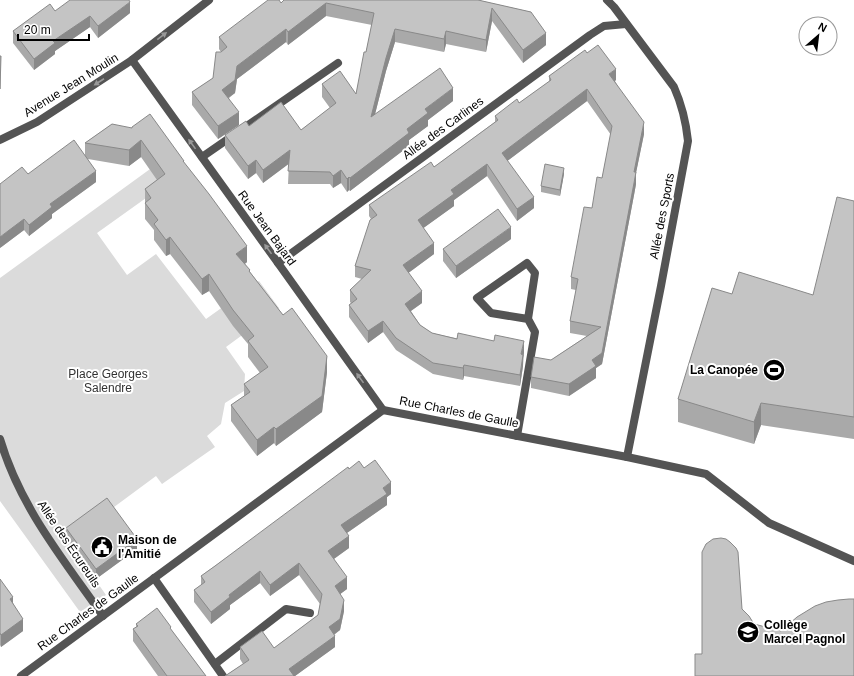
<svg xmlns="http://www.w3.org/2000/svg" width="854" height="676" font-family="Arial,sans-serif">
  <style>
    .green { fill: #dbdbdb }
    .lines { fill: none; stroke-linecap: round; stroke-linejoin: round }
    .service { stroke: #545454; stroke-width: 8 }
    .pedestrian { stroke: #545454; stroke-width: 8 }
    .minor { stroke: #545454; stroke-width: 8 }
    .wall { fill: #a9a9a9 }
    .shaded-wall { fill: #898989 }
    .building { fill: #c4c4c4; stroke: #898989 }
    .oneway { fill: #989898 }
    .labels { text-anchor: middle; stroke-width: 4; stroke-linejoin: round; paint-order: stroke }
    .street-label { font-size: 12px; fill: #000; stroke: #fff }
    .poi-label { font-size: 12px; font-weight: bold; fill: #000; stroke: #fff; text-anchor: start }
    .park-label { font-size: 12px; fill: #323232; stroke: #fff }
  </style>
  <rect width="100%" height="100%" fill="#fff"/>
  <path class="green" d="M168,156L181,173L97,233L127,275L156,254L206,319L259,281L279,308L226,347L245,374L244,391L225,403L221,424L207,436L215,447L162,484L156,476L110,510L66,538L106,595L80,612L0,501V278Z"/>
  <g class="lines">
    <path class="service" d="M517,436L535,332L528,319L535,273L527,263L477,298L491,313L528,319"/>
    <g class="pedestrian">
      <path d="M278,263L590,35L604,26L626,24"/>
      <path d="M0,439C20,507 63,559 103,616"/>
    </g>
    <g class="minor">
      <path d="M607,0L614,7L674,87C682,105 686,122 688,141L661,286L627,457"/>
      <path d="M132,60L278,263L383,410"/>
      <path d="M0,140L37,122L132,60L209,0"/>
      <path d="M202,157L338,63"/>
      <path d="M154,578L223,676"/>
      <path d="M215,664L286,609L310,613"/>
      <path d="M21,676L383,410L627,457L706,474L769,523L854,561"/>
    </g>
  </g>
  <g class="wall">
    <path d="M478,0L531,12L546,45L523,63L492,21L486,52L446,44L444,52L395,42L386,71L375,114L453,101L428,120V126L409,140V146L350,191L349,190L347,192L341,183L333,188L330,184H288L289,163L263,183L256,173L248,179L225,148V135L249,126L301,130L330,108L322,97V84L356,94L366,52L372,25L326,16L288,45L286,42L237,79L235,93L229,98L239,125L218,139L192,105V92L213,78L221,52L219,49V37L281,3Z"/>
    <path d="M55,11L130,13L98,38L90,27L55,51V54L34,70L13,43V31Z"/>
    <path d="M587,53L616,80L615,81L644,134L636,172V184L634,195L602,364L596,368V378L569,396L531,388V377L551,360L587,336L570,333V321L576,290L571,289V277L592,208L602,178L611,135L587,101L507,161L534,208L517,221L487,176L454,200V206L423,228L434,254L408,273L422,303L411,311L420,325L432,333L524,353L523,366L520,386L464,376L463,380L433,374L396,350L383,332L368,343L349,317V305L351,303L350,302V290L362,279L355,277V266L371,219L369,216V205L434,167L495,122V116L519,103L549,82V76Z"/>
    <path d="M112,124L184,161V163L247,262L245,264L250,272L327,372L322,412L276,446L274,443L257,456L231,421V405L244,396V384L260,373L248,357V344L233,326L209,291L202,295L170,254L166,256L154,240V230L145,219V189L157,180L141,157L129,166L88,159L96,182L52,214V218L29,236L24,230L0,248L28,174L85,155V143Z"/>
    <path d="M564,174L560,196L541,192V186Z"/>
    <path d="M854,201V439L761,425L754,444L678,422V399L732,294L813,295Z"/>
    <path d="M511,239L456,278L443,261V249Z"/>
    <path d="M364,468L391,494L387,497V505L347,533L349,548L334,559L347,589L340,594L344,611L340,630L334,635L335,647L295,676H225L243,664L240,659V647L274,648L318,615L320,604L299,575L270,596L260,583L230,605V609L211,624L194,602V590L201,585V576L349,469Z"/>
    <path d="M66,528L137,549L96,579L66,538Z"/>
    <path d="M0,579L13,603L23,631L1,647L0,645Z"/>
    <path d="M136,624L171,630L206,676H158L133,641V629L136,627Z"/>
  </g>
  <g class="shaded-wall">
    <path d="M130,2V13L98,38V26Z"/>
    <path d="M326,3V16L288,45V32Z"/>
    <path d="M492,8V21L486,52V40Z"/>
    <path d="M90,16V27L55,51V54L34,70V59L53,41Z"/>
    <path d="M286,29V42L237,79L235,93L222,102V90L237,66Z"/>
    <path d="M395,29V42L386,71L371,130V117L386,58Z"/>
    <path d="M446,31V44L444,52V39Z"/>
    <path d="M546,33V45L523,63V50Z"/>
    <path d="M616,69V80L609,85V74Z"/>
    <path d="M453,88V101L428,120V126L409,140V146L350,191V178L407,129L425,109Z"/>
    <path d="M587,89V101L502,165V153Z"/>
    <path d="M239,112V125L218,139V126Z"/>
    <path d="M644,122V134L634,183V172Z"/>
    <path d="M141,140V157L129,166V150Z"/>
    <path d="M290,150V163L263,183V170Z"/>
    <path d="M256,160V173L248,179V166Z"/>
    <path d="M487,164V176L454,200V206L418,232V220L451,190Z"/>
    <path d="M564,168V174L560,196V190Z"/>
    <path d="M341,170V183L333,188V176Z"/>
    <path d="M96,171V182L52,214V218L29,236V225L50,204Z"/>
    <path d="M636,172V184L634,195L602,364L596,368V378L569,396V384L592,360L602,353Z"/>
    <path d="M349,177V190L347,192V179Z"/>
    <path d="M534,197V208L517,221V209Z"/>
    <path d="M24,219V230L0,248V237Z"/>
    <path d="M511,227V239L456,278V266Z"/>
    <path d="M170,237V254L166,256V240Z"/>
    <path d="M434,243V254L403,277V265Z"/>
    <path d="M247,246V262L236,270V254Z"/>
    <path d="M209,274V291L202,295V279Z"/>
    <path d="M422,291V303L405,315V304Z"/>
    <path d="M383,321V332L368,343V331Z"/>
    <path d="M524,341V353L521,366V354Z"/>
    <path d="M523,355V366L520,386V375Z"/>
    <path d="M327,356V372L322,412L276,446V429Z"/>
    <path d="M464,365V376L463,380V368Z"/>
    <path d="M761,403V425L754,444V422Z"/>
    <path d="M274,427V443L257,456V440Z"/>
    <path d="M391,482V494L387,497V505L341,537V525L383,488Z"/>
    <path d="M349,536V548L328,563V551Z"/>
    <path d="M137,539V549L96,579V569Z"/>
    <path d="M299,563V575L270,596V585Z"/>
    <path d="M260,571V583L230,605V609L211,624V612L229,595Z"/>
    <path d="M347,577V589L335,598V586Z"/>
    <path d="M13,597V609L10,599Z"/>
    <path d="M344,600V611L340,630L329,638V627Z"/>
    <path d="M23,619V631L1,647V635Z"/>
    <path d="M335,636V647L295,676H289V669Z"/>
  </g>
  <g class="building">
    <path d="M70,0H129L130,2L98,26L90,16L53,41L55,43L34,59L13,31L50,4L55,11Z"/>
    <path d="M268,0H279L281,3L284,0H478L531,12L546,33L523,50L492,8L486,40L446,31L444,39L395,29L386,58L371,117L440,68L453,88L425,109L428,113L407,129L409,133L350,178L349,177L347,179L341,170L333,176L330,172L288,171L290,150L263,170L256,160L248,166L225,135L246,121L249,126L281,102L301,130L336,103L322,84L340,71L356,94L364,52H366L374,13L326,3L288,32L286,29L237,66L235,80L222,90L239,112L218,126L192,92L213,78L216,52H221L227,47L219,37Z"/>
    <path d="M598,45L616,69L609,74L644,122L634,172H636L634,183L602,353L592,360L596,366L569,384L531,377L534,357L551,360L601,327L570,321L578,279L571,277L584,207L592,208L597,177L602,178L612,126L587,89L502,153L534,197L517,209L487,164L451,190L454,194L418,220L434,243L403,265L422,291L405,304L420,325L432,333L457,339L458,333L494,341L495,335L524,341L521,354L523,355L520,375L464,365L463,368L433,363L396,338L383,321L368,331L349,305L357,299L350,290L371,270L355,266L370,220L377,215L369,205L431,162L434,167L498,120L495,116L517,99L519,103L551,80L549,76L585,50L587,53Z"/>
    <path d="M0,56H1L0,89Z"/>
    <path d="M150,114L184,161H183L209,194L247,246L236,254L250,270L249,271L283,315L292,308L327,356L322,396L276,429L274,427L257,440L231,405L250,392L244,384L268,367L248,341L254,336L233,310L209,274L202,279L170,237L166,240L154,224L158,220L145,203L151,198L145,189L165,174L141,140L129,150L85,143L112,124L132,128V127Z"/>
    <path d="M74,140L96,171L50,204L52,207L29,225L24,219L0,237V184L22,167L28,174Z"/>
    <path d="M545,164L564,168L560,190L541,186Z"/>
    <path d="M837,197L854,201V417L761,403L754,422L678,399L712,288L732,294L739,272L813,295Z"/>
    <path d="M498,209L511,227L456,266L443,249Z"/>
    <path d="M375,460L391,482L383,488L387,494L341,525L349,536L328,551L347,577L335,586L344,600L340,619L329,627L335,636L289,669L294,676H225L249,660L240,647L262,631L274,648L318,615L322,594L299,563L270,585L260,571L229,595L230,597L211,612L194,590L205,582L201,576L215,566L348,467L349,469L359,461L364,468Z"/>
    <path d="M107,498L137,539L96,569L66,528Z"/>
    <path d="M721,538L726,539L730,542L736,548L738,552L742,609L749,616L754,624L781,631L797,617L815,606L826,602L838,600L849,599H854V676H695V654H702V552L706,544L713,539Z"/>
    <path d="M0,579L13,597L10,599L23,619L1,635L0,633Z"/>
    <path d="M157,608L171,627L170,628L206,676H167L133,629L138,626L136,624Z"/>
  </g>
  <defs><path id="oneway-solid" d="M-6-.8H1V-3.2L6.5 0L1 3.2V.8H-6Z"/></defs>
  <g class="oneway">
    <use href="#oneway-solid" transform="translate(162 36) rotate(-38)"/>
    <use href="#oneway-solid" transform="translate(99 82) rotate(147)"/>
    <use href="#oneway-solid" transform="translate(192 144) rotate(-126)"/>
    <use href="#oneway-solid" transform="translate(268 249) rotate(-126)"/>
    <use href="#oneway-solid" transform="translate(360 378) rotate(-126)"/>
  </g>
  <defs>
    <g id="stadium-disc" transform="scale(1.15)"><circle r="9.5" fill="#000" stroke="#fff"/><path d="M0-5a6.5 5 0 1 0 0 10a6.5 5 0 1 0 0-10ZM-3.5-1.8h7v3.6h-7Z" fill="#fff"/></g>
    <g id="civic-disc" transform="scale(1.15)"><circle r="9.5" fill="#000" stroke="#fff"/><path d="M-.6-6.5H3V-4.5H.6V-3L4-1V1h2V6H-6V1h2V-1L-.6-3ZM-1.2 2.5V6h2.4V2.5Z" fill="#fff"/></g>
    <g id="school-disc" transform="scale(1.15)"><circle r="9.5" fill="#000" stroke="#fff"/><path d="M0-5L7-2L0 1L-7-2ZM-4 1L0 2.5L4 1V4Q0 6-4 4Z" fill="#fff"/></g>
  </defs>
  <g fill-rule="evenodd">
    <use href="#stadium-disc" x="774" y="370"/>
    <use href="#civic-disc" x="102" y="547"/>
    <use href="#school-disc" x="748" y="632"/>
  </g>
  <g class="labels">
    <g class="street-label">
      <text transform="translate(71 85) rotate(-32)" y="4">Avenue Jean Moulin</text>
      <text transform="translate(443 128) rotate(-36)" y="4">Allée des Carlines</text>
      <text transform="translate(662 216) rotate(-79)" y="4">Allée des Sports</text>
      <text transform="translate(267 228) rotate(54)" y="4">Rue Jean Bajard</text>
      <text transform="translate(459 412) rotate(11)" y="4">Rue Charles de Gaulle</text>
      <text transform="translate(69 544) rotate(56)" y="4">Allée des Écureuils</text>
      <text transform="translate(88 612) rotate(-36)" y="4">Rue Charles de Gaulle</text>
    </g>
    <g class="poi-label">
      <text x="758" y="374" text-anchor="end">La Canopée</text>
      <text x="118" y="544">Maison de<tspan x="118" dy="14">l'Amitié</tspan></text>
      <text x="764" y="629">Collège<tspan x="764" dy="14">Marcel Pagnol</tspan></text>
    </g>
    <g class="park-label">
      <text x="108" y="378">Place Georges<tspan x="108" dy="14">Salendre</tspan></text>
    </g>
  </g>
  <g transform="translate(818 36) rotate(28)"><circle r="19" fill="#ffffff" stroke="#999999"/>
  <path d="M0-3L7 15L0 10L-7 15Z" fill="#000000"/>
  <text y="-6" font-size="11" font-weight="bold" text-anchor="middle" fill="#000000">N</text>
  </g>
  <path d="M18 34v6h71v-6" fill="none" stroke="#000000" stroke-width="2"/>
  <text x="24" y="34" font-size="12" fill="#000000" stroke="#ffffff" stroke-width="3" paint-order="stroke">20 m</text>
</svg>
